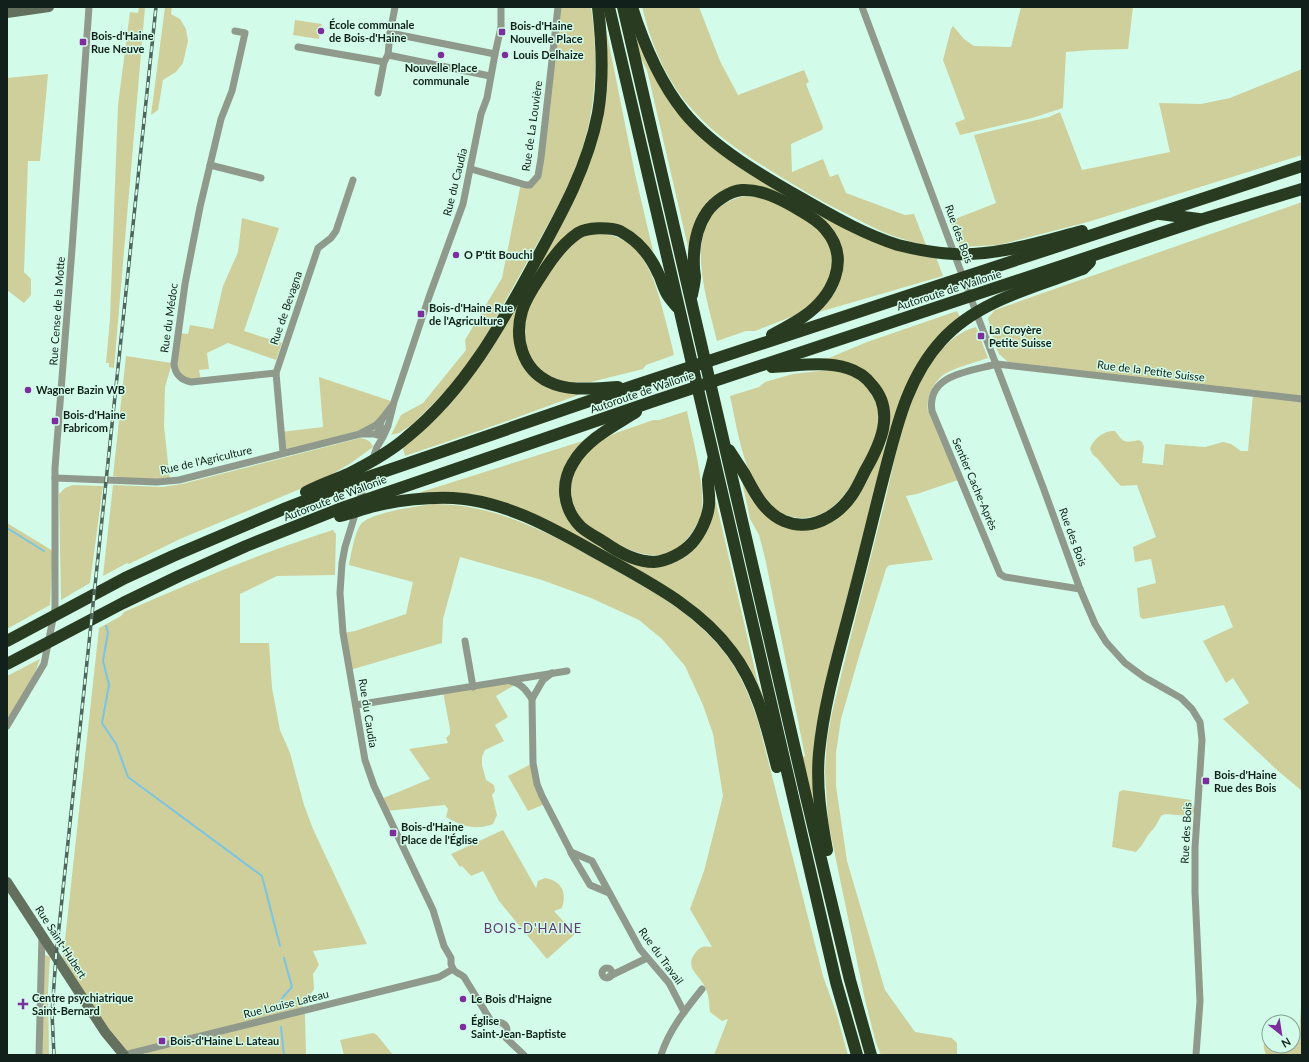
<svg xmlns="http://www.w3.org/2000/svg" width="1309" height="1062" font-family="Lato,sans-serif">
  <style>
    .green { fill: #cfcf9c }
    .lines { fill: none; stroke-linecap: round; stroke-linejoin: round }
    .stream { stroke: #7bc4e2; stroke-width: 2 }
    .street { stroke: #909a8c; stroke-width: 7 }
    .secondary { stroke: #63705d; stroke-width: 10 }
    .highway { stroke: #293b21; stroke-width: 12 }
    .rail-casing { stroke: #4d655b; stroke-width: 3.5 }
    .rail { stroke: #d2fce9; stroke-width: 2; stroke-dasharray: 6; stroke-linecap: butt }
    .poi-dot { fill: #7d2d9d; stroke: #d2fce9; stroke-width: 1.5 }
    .labels { text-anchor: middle; stroke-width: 3; stroke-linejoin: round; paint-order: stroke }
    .poi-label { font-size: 11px; font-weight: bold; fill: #11201a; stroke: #d2fce9; text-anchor: start }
    .street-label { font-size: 11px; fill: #11201a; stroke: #d2fce9 }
    .quarter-label { font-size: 13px; letter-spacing: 1px; fill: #5f3971; stroke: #d2fce9 }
  </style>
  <rect width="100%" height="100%" fill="#d2fce9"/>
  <g class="green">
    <path d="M139,7H145L114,368L109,367V363H106L110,319L118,105L130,12L138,13Z"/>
    <path d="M165,7H172L171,14L180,19L186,29L188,41L183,63L176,72L163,80L158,110L151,115Z"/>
    <path d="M558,7H591C597,47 597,92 587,132C581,156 571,181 560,203L488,332L465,368L446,391L413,424L399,433L391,435L401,415L423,403L466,350L465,340L502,278L521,183L535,180Z"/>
    <path d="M642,7H699L720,61L738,95L804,70L809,82L806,84L823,127L822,130L791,144L792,172L823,159L830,177L838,174L846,193L905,215L914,214L926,245C919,243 910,242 903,239C884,234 865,223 847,214C820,201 794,185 768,169C737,150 707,129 684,100C663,73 650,40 642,7Z"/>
    <path d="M1021,7H1133L1128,49L1091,50L1066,52L1063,108L1032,118L960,135L955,123L965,119L943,60L951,29L953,26L964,39L974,46L1011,47Z"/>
    <path d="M630,11L691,124L825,214L936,257L943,276L819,312C844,286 842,276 838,242L789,199L723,193L691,247H688L647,70L638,53Z"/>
    <path d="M604,19L635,174L654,255L641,240L580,228L523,299V365L581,394L499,424L405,456L402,445L452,399L586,168Z"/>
    <path d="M295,20L322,24L319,39L293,35Z"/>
    <path d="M1302,69V155L1088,222L998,245L963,247L959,245L950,221L996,203L974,135L1049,117L1060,112L1082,170L1170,152L1159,103L1201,104L1230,98Z"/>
    <path d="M48,74L40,161H28L24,272L31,279V295L24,303L7,290V78Z"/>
    <path d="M744,196L760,197L770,200L809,221L829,242L833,256V269L824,293L796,315L755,331H746L717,341C706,294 676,212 744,196Z"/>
    <path d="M1302,202V791L1277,770L1223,719L1249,703L1233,678L1226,683L1203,641L1233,627L1224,605L1143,619L1140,617L1137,588L1156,583L1151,559L1135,562L1133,547L1156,537L1137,485L1121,486L1116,481L1097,458L1092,454L1090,448C1094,438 1105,430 1115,431C1124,443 1124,443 1139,440L1142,442L1144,447L1142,463L1163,465L1165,444L1205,447L1223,442L1231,444L1241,451H1248L1253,394L1008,362L999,354L994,343L988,318L995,310Z"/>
    <path d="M242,218L279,228L244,331L282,343L276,360L228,343L207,353L209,369L199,370L201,381L191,382L176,371L178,333L188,334L190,325L213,329L223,286L238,252Z"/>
    <path d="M591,234C639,230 653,272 663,311C667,326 671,341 674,355L646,365L643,369L591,382H566L552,378L538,369L530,360L523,337L527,310L558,256L580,238Z"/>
    <path d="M957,311L961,319L922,360L831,675L815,811L802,757L805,756L765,558L759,535L750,519L742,481L763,512L820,525L879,456L886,443L888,423L877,384L824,360L867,342Z"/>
    <path d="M976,327L988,358C974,363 955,367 943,375C937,380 933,386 930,393C928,399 927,405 928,412L932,399L931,405L961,479L917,494L906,496L933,560L891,565L888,566L886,569L860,653L841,719L836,753V786L847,861L885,990L915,1032L952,1038L957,1043V1055H881L876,1043L865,1000L828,821L825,772L827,740L832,713C849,642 867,572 885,501C895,460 902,415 922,377C934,356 952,333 976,327Z"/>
    <path d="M126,356L172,363L165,387L164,426L170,481H140L113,476Z"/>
    <path d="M828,370C836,372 845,372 852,375C862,379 870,389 874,399C876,403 879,408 880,413C882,431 872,449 864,464C848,492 830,524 792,517C783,515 772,509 766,501C743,472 738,432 730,396L759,387L765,382L793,374Z"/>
    <path d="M319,377L394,402L372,427L283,452L281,432L323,427Z"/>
    <path d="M687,411C692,437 707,491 701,515C699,522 694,529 691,534C669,566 640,557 611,540C604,536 596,533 590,528C584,524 580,518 577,512C563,485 574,461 597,443C613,432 635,427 653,420H659Z"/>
    <path d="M360,438C367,439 371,441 373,447L351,463L324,479L180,539L129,564L127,563L103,576L113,485L162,487L182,484Z"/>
    <path d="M589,439L574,454L566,512L627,561L683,557L713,500L716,502L758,683L764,697L769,718L720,632L508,505L399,499Z"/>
    <path d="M73,485L103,486L90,583L61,600L59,494L65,488Z"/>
    <path d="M434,504C502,504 560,539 617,571C654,592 691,613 719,646C738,667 749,694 758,721L823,976L836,1012L848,1055H714L728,1019L722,1021L710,1012C709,1004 709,995 705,987C699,974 683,968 696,952C701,946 705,946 712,947L690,909L704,871L723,796L713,734L703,705L685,666L662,639L639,620L591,598L542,580L460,557L443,619L442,643L350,670L343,633L355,631L406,614L413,582L349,565C351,555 355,529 362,523C374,512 418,506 434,504Z"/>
    <path d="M7,523L53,551L50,605L7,629Z"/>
    <path d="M333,530L336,534L335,575L277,576L240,594V643H269L272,688L280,730L290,753L304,805L313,829L367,944L313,951L317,960L319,965L313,974L314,989L309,997L307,998L306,1002H302L305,1015L306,1055H146V1053L215,1036V1033L124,1055L100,1024L63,958L99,628L121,616L124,612C193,582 262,552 333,530Z"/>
    <path d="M40,659L28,692L7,724V676Z"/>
    <path d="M509,681L518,683L496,696L508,717L495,725L504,741L485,750L482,757V765L486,780L494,785L495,791L492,795L497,815L493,824C475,831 462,826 446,817L448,809L445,805L386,811L381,799L430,779L409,749L448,743L446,738L450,734V729L443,692Z"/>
    <path d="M533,763L545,804L528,811L508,776Z"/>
    <path d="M1123,790L1191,800C1192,807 1199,809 1191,816L1165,814L1161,816L1155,827L1148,835L1142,845L1136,852L1112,847L1119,792Z"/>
    <path d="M503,830L536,888L538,881L545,878C562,881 567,892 562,908L554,911L575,934L547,959L499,901L483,871L471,876L462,866L460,867L451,854Z"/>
    <path d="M41,953L50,957L48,991L49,1055H39Z"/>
    <path d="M1302,990V1055H1266C1263,1048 1262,1040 1269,1035V1046H1293V1034L1299,1036Z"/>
    <path d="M373,1033L377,1035L393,1055H344L340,1040Z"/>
  </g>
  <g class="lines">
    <g class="stream">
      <path d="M7,528L44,551"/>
      <path d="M106,626L108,632L103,661L109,685L102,723L116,744L128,777L262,876L280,946"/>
      <path d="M277,1008L283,997L292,987L284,958"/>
      <path d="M281,1027L284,1055"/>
    </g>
    <g class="street">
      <path d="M862,7L979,320L1043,487L1080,589L1095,624L1106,642L1125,663L1144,677L1181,698L1192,709L1200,722L1202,740L1195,848V892L1200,1001L1196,1055"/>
      <path d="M235,31L245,33L232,91L221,119L200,207L185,284L174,364C175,374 181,380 191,382L276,373"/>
      <path d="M390,33L495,54"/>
      <path d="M298,47L384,62"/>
      <path d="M388,55L490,76"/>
      <path d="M378,93L384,62L388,55L390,33L395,7"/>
      <path d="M210,165L261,178"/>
      <path d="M471,169L526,185H530L538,176L541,158L558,7"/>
      <path d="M361,433L376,425L382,419"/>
      <path d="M377,435L382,419L392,406"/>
      <path d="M283,452L276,373L318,248L331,238L336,231L353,180"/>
      <path d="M372,461L377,447L383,437L388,426L394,402L429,297L463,204L481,114L487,98L495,54L501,27V7"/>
      <path d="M367,476L345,547L342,563L340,593L343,633L365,760L374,786L433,910L444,946L451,958V964L453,969"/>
      <path d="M55,478L157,482L179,480L360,434H377L386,428"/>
      <path d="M1080,589L1005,577L1000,574L932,411C926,374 971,371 997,364L1302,399"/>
      <path d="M465,641L473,687"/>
      <path d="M552,673L543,680L532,699L533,763L537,784L542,796L571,852L592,861L640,949L669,983L684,1012"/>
      <path d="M510,681C521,683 526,690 532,699"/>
      <path d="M356,705L567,671"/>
      <path d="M7,726L44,664L55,609V468L72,249L89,7"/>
      <path d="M571,853L590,885L609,893"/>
      <circle cx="607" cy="973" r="5"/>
      <path d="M453,969C455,973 460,973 464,977L491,1021C497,1022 507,1021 507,1031C507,1034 506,1036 506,1038L524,1055"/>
      <path d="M610,976L647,958"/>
      <path d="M39,1055L42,935"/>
      <path d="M124,1055L439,977L453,969"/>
      <path d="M661,1055C669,1030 686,1009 702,989"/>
    </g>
    <g class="secondary">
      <path d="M7,13L49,7"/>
      <path d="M7,882L105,1032L124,1055"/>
    </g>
    <g class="highway">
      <path d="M609,7L836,982L857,1055"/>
      <path d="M623,7L804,788L850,980L871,1055"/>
      <path d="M632,7C644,45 659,81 684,112C714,149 766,178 808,202C836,218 866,235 898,245C914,249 937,253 954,254C998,256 1040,242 1082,231"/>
      <path d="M1160,214L1199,219"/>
      <path d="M692,295C693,289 695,282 695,277C695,274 694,271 694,268C693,249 696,228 707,212C714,202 729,191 742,190C761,189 780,199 796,208C806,214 818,220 825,229C852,260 832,297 803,317C793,324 782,329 772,335"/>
      <path d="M618,387C596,388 569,392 549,382C522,369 514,338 522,311C526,297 536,284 544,271C553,257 563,243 578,233C587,227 610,227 620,231C637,240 650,255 658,273C661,278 662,284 665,290C667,296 673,302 677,307"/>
      <path d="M636,412C614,426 587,439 573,463C560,484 563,509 581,527C588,533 596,537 604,542C618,552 636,562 654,562C667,561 683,553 692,543C700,534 708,518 709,505C710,497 708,489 708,480C709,474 712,466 713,460"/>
      <path d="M729,450C734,458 739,465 744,473C754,491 763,512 784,521C810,532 837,517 852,495C857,488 861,479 865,471C880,445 896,412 872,385C866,377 857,371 847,368C824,361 796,366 772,367"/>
      <path d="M306,492C319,485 334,480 348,474C368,464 390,452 407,437C465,390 501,325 536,260C562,213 588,166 598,113C604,78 602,42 598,7"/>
      <path d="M340,516C352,513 363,509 375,506C398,500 429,497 453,498C508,501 557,531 604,557C650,583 700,608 732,652C757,685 767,727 777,767"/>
      <path d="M7,641L125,578L173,556L286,508L345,485L633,386L1302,166"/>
      <path d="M7,664L123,603L179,576L246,546L339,509L654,401L1203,219L1302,189"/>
      <path d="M827,850C821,818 816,786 819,753C824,700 841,646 854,594C864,556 873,518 883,479C896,430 906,379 942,340C977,301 1035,287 1083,269L1090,262"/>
    </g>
    <g class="rail-casing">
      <path id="rail" d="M54,1055L52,1013L56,956L156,7"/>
    </g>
    <use href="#rail" class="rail"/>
  </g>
  <g class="poi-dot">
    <circle cx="321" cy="31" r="4"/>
    <rect x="498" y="28" width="8" height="8" rx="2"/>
    <rect x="79" y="38" width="8" height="8" rx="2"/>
    <circle cx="441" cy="55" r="4"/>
    <circle cx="505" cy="55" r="4"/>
    <circle cx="456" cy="255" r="4"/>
    <rect x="417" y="310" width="8" height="8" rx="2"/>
    <rect x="977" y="332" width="8" height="8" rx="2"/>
    <circle cx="28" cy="390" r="4"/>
    <rect x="51" y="417" width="8" height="8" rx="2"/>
    <rect x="1202" y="777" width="8" height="8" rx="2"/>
    <rect x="389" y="829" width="8" height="8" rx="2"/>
    <circle cx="463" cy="999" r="4"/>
    <path d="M21 998h4v4h4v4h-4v4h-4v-4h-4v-4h4z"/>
    <circle cx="463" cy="1027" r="4"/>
    <rect x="158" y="1037" width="8" height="8" rx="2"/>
  </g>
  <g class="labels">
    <g class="poi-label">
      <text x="329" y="29">École communale<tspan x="329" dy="13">de Bois-d'Haine</tspan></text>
      <text x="510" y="30">Bois-d'Haine<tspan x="510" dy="13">Nouvelle Place</tspan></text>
      <text x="91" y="40">Bois-d'Haine<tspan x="91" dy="13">Rue Neuve</tspan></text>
      <text x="513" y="59">Louis Delhaize</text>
      <text x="441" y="72" text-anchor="middle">Nouvelle Place<tspan x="441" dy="13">communale</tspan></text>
      <text x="464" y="259">O P'tit Bouchi</text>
      <text x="429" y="312">Bois-d'Haine Rue<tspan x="429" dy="13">de l'Agriculture</tspan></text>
      <text x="989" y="334">La Croyère<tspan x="989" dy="13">Petite Suisse</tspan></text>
      <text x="36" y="394">Wagner Bazin WB</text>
      <text x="63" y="419">Bois-d'Haine<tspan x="63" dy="13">Fabricom</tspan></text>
      <text x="1214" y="779">Bois-d'Haine<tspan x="1214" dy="13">Rue des Bois</tspan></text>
      <text x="401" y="831">Bois-d'Haine<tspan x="401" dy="13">Place de l'Église</tspan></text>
      <text x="32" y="1002">Centre psychiatrique<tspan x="32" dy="13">Saint-Bernard</tspan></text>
      <text x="471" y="1003">Le Bois d'Haigne</text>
      <text x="471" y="1025">Église<tspan x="471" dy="13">Saint-Jean-Baptiste</tspan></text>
      <text x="170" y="1045">Bois-d'Haine L. Lateau</text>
    </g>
    <g class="street-label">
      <text transform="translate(532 126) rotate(-82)" y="4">Rue de La Louvière</text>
      <text transform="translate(455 182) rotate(-76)" y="4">Rue du Caudia</text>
      <text transform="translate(959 234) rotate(70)" y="4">Rue des Bois</text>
      <text transform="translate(949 290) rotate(-18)" y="4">Autoroute de Wallonie</text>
      <text transform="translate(286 308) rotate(-71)" y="4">Rue de Bevagna</text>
      <text transform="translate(57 311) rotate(-86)" y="4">Rue Cense de la Motte</text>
      <text transform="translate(169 318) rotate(-82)" y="4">Rue du Médoc</text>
      <text transform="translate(1151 371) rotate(7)" y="4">Rue de la Petite Suisse</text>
      <text transform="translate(642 392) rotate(-19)" y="4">Autoroute de Wallonie</text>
      <text transform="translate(206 460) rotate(-13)" y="4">Rue de l'Agriculture</text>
      <text transform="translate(975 484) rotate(67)" y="4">Sentier Cache-Après</text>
      <text transform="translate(335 498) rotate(-21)" y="4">Autoroute de Wallonie</text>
      <text transform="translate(1073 537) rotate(70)" y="4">Rue des Bois</text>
      <text transform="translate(368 713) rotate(81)" y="4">Rue du Caudia</text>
      <text transform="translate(1186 833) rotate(-87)" y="4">Rue des Bois</text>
      <text transform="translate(61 942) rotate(57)" y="4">Rue Saint-Hubert</text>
      <text transform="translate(661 956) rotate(54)" y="4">Rue du Travail</text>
      <text transform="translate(286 1004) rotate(-14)" y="4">Rue Louise Lateau</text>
    </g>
    <g class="quarter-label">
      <text x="533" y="933">BOIS-D'HAINE</text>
    </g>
  </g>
  <rect width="1309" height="1062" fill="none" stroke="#11201a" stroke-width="16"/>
  <g transform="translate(1281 1034) rotate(150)"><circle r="19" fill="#d2fce9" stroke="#85a496"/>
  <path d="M0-3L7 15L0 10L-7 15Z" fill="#7d2d9d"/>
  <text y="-6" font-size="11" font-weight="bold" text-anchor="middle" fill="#11201a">N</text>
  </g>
</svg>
